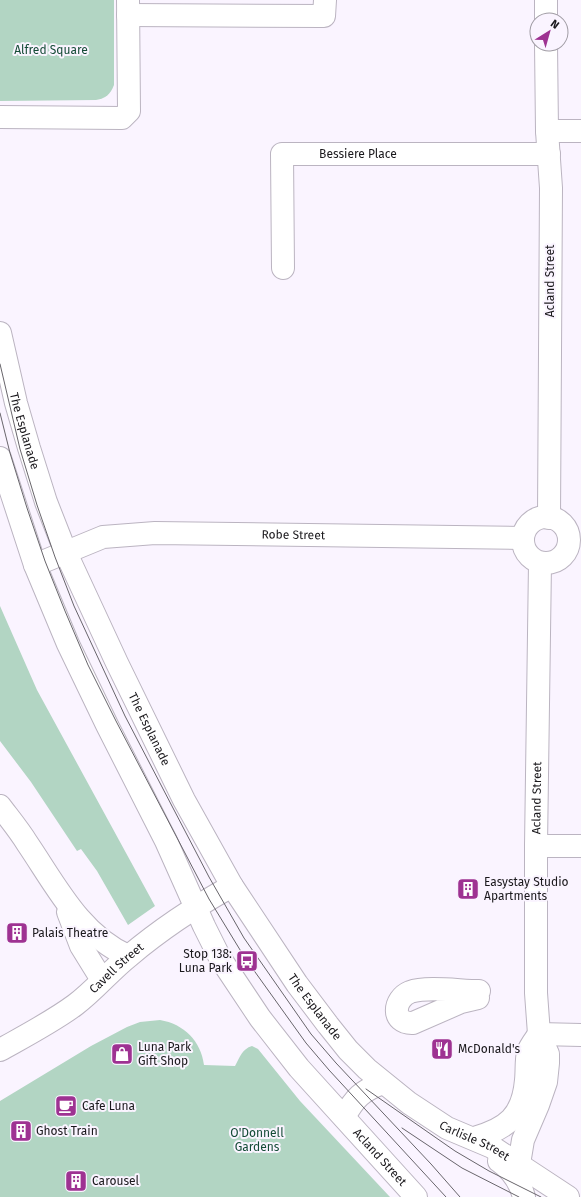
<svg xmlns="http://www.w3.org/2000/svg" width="581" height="1197" font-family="'Fira Sans',sans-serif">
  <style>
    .green { fill: #b2d5c3 }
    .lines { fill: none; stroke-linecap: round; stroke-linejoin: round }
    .minor-casing { stroke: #bbb4c1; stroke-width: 24 }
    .minor { stroke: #fff; stroke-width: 22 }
    .tram { stroke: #68656b; stroke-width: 1 }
    .labels { text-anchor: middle; stroke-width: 4; stroke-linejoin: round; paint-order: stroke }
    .park-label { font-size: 12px; fill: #144b36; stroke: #faf4ff }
    .street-label { font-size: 12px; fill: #1a181c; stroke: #faf4ff }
    .poi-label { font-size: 12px; fill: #1a181c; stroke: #faf4ff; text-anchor: start }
  </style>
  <rect width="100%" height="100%" fill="#faf4ff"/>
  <g class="green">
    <path d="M0,0H114V85C110,95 106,98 96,100L0,101Z"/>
    <path d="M0,606L37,690L155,906L128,925L97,871L81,849L77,851L31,782L0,741Z"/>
    <path d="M160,1020C184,1024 201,1041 204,1065L235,1066C240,1057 242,1049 252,1046L258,1049L300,1101L390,1197H0V1101L91,1046L127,1027L140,1022Z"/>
  </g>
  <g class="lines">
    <g class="minor-casing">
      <g id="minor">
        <path d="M546,0V20"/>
        <path d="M128,15L324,16L325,0"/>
        <path d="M546,44L547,131L551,188L549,518"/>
        <path d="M0,117L122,118L129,111L128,0"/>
        <path d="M547,131H581"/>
        <path id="s1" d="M283,268L282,154H549"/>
        <path id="s2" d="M0,333L16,403L29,448L46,502L66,553L117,663L184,800L232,886L297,984L328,1025L348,1050L367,1069L409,1103L447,1128L492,1147L568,1197"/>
        <path id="s3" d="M0,458L35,565L68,644L107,725L166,841L204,926L220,958L260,1018L299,1068L416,1197"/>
        <circle cx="546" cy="540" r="23"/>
        <path id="s4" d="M35,565L103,537L155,533L523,538"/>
        <path d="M0,806C9,818 19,830 27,843C55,884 80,935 128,956"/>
        <path d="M536,846H581"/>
        <path d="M68,912L81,946L102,980"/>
        <path d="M478,998L461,1002L413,1023C391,1024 393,999 410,992C427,986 460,991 479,991"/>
        <path d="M539,1034L581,1035"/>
        <path id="s5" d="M0,1050C25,1036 52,1022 75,1005C95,990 110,971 129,956C161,929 196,906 232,886"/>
        <path d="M344,1117C355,1098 361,1091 383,1083"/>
        <path d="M474,1138C507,1129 523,1116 526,1080C527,1071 526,1061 528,1052C530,1046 535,1040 539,1034"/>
        <path d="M499,1161C512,1170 520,1182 524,1197"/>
        <path id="s6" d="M519,1164L523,1140L538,1105L546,1082L548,1063V1054L539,1034L536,993V846L540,563"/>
      </g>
    </g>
    <use href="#minor" class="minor"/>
    <g class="tram">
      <path d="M0,364L20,449L37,505L55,557L74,606L125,716L209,877L244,938L311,1034L336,1063L431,1164L460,1197"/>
      <path d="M0,413L10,453L27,508L45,561L65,611L88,665L116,721L209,899L245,958L306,1043L329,1070L446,1197"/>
      <path d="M366,1089L455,1151L489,1171L541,1197"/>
      <path d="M402,1128L462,1168L519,1197"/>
    </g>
  </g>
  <defs>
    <g id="building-square" transform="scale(1.15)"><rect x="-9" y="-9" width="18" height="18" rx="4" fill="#9e3292" stroke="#faf4ff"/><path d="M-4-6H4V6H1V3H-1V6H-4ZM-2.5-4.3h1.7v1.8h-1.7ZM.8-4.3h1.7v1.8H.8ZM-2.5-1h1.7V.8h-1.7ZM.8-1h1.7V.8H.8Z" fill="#fff"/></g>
    <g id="bus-square" transform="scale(1.15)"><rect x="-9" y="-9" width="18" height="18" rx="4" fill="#9e3292" stroke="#faf4ff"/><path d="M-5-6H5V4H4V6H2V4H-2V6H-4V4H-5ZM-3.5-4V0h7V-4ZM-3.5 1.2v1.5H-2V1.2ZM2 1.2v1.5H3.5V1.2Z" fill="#fff"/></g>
    <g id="restaurant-square" transform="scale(1.15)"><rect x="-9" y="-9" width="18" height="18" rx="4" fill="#9e3292" stroke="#faf4ff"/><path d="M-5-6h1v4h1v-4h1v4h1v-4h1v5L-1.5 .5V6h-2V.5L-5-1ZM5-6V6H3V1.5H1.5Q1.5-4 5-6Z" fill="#fff"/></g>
    <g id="shop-square" transform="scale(1.15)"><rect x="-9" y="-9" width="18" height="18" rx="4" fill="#9e3292" stroke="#faf4ff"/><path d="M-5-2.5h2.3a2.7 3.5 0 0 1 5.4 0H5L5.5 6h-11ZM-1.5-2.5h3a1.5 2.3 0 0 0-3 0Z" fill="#fff"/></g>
    <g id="cafe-square" transform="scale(1.15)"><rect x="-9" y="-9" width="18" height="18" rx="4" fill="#9e3292" stroke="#faf4ff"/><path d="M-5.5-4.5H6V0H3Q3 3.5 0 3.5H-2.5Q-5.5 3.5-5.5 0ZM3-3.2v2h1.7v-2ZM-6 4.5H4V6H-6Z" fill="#fff"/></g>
  </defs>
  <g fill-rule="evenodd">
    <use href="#building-square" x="468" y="889"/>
    <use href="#building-square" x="17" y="933"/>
    <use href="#bus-square" x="247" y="961"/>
    <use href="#restaurant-square" x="442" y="1049"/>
    <use href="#shop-square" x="122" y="1054"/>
    <use href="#cafe-square" x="66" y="1106"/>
    <use href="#building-square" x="21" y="1131"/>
    <use href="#building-square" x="76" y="1181"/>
  </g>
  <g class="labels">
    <g class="park-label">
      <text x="51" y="54">Alfred Square</text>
      <text x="257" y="1137">O'Donnell<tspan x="257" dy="14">Gardens</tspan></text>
    </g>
    <g class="street-label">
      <text dy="4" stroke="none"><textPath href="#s1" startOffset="190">Bessiere Place</textPath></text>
      <text transform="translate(550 281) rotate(-90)" y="4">Acland Street</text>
      <text dy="4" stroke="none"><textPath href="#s2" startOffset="101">The Esplanade</textPath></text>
      <text dy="4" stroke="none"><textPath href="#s4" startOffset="264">Robe Street</textPath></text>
      <text dy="4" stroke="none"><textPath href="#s2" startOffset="425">The Esplanade</textPath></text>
      <text dy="4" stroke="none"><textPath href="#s6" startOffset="373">Acland Street</textPath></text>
      <text dy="4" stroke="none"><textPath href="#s5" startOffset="143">Cavell Street</textPath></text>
      <text dy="4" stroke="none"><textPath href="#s2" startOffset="749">The Esplanade</textPath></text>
      <text dy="4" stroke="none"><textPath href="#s2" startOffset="960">Carlisle Street</textPath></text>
      <text dy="4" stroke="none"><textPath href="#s3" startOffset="803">Acland Street</textPath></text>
    </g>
    <g class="poi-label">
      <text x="484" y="886">Easystay Studio<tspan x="484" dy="14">Apartments</tspan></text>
      <text x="32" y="937">Palais Theatre</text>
      <text x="232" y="958" text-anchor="end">Stop 138:<tspan x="232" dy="14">Luna Park</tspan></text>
      <text x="138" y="1051">Luna Park<tspan x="138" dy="14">Gift Shop</tspan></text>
      <text x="458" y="1053">McDonald's</text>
      <text x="82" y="1110">Cafe Luna</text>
      <text x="36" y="1135">Ghost Train</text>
      <text x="92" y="1185">Carousel</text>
    </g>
  </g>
  <g transform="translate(549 32) rotate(37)"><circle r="19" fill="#faf4ff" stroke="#a09ca4"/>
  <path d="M0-3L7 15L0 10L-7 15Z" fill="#9e3292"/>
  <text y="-6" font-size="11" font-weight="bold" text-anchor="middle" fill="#1a181c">N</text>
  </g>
</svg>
